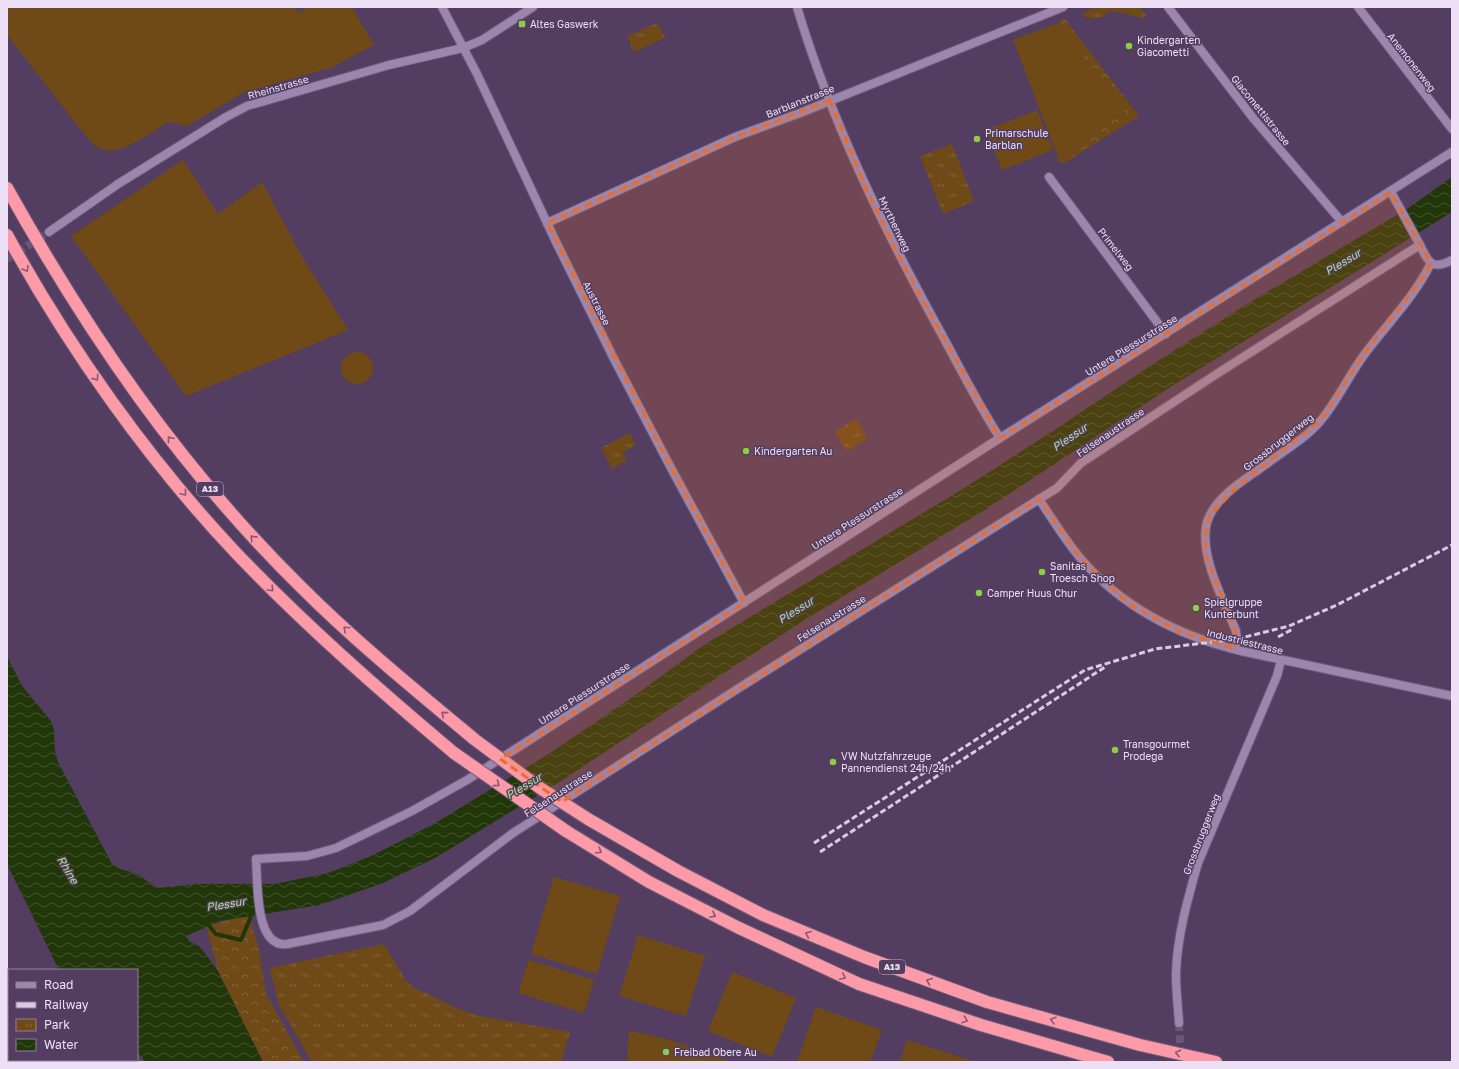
<svg xmlns="http://www.w3.org/2000/svg" width="1459" height="1069" font-family="'Golos Text',sans-serif">
  <style>
    .forest { fill: url(#forest-crowns) }
    .park { fill: url(#park-tufts) }
    .garden { fill: #6f4a17 }
    .water { fill: url(#water-waves) }
    .lines { fill: none; stroke-linecap: round; stroke-linejoin: round }
    .stream { stroke: #223709; stroke-width: 4 }
    .minor-tunnel { stroke: #6a5677; stroke-width: 8; stroke-dasharray: 8 4; stroke-linecap: butt }
    .minor-casing { stroke: #6e5c7a; stroke-width: 10 }
    .motorway-casing { stroke: #6e5c7a; stroke-width: 14 }
    .minor { stroke: #9d86ad; stroke-width: 8 }
    .motorway { stroke: #fd9aa8; stroke-width: 12 }
    .rail { stroke: #d9cbe2; stroke-width: 3; stroke-dasharray: 6 3; stroke-linecap: butt }
    .motorway-bridge-casing { stroke: #6e5c7a; stroke-width: 14; stroke-linecap: butt }
    .motorway-bridge { stroke: #fd9aa8; stroke-width: 12 }
    .oneway { stroke: #865a76 }
    .marked { fill: #e96d2f; fill-opacity: 0.2; stroke: #e96d2f; stroke-width: 3; stroke-dasharray: 8 5; stroke-linejoin: round }
    .poi-dot { fill: #8dce44; stroke: #533e61; stroke-width: 1.5 }
    .labels { text-anchor: middle; stroke-width: 3; stroke-linejoin: round; paint-order: stroke }
    .shield { fill: #533e61; stroke: #bfafc9; stroke-width: 1 }
    .shield-label { font-size: 9px; font-weight: bold; fill: #ede0f6 }
    .poi-label { font-size: 10px; fill: #ede0f6; stroke: #533e61; text-anchor: start }
    .street-label { font-size: 10px; fill: #ede0f6; stroke: #533e61 }
    .water-label { font-size: 11px; font-style: italic; fill: #b4e18b; stroke: #533e61 }
  </style>
  <defs>
    <pattern id="forest-crowns" width="20" height="18" patternUnits="userSpaceOnUse"><rect width="20" height="18" fill="#6f4a17"/><path d="M2 6a3 3 0 1 1 6 0M12 15a3 3 0 1 1 6 0" fill="none" stroke="#846439"/></pattern>
    <pattern id="park-tufts" width="24" height="20" patternUnits="userSpaceOnUse"><rect width="24" height="20" fill="#6f4a17"/><path d="M3 7l-1-3M5 7V3M7 7l1-3M15 17l-1-3M17 17v-4M19 17l1-3" fill="none" stroke="#846439"/></pattern>
    <pattern id="water-waves" width="16" height="10" patternUnits="userSpaceOnUse"><rect width="16" height="10" fill="#223709"/><path d="M0 5q4-4 8 0t8 0" fill="none" stroke="#42542d"/></pattern>
  </defs>
  <rect width="100%" height="100%" fill="#533e61"/>
  <g class="forest">
    <path d="M1064,18L1139,116L1064,163L1058,162V157L1125,112L1058,23Z"/>
    <path d="M249,915L259,950L266,994L304,1062H263L218,971L206,926Z"/>
  </g>
  <g class="park">
    <path d="M1098,7H1140L1146,15L1143,18C1130,16 1120,10 1107,12L1103,17C1096,18 1087,20 1081,14Z"/>
    <path d="M658,23L665,38L634,52L627,36Z"/>
    <path d="M952,144L974,201L943,214L920,156Z"/>
    <path d="M856,419L867,438L847,451L835,432Z"/>
    <path d="M630,433L636,445L623,452L627,460L612,469L601,448Z"/>
    <path d="M384,944L407,982L413,987L452,1006L475,1015L570,1032L561,1062H312L279,1005L270,968Z"/>
  </g>
  <g class="garden">
    <path d="M7,7H294L298,13L309,7H352L374,45L330,68L244,92L187,126L168,122C153,131 121,155 104,150C98,149 94,144 89,140L7,35Z"/>
    <path d="M1058,23L1125,112L1058,157L1013,40Z"/>
    <path d="M1037,110L1053,150L1002,170L986,130Z"/>
    <path d="M183,160L218,214L262,182L301,255L348,330L186,396L71,236Z"/>
    <circle cx="357" cy="368" r="16"/>
    <path d="M554,877L620,896L597,974L531,954Z"/>
    <path d="M638,935L705,956L686,1016L619,996Z"/>
    <path d="M529,960L594,980L584,1013L518,993Z"/>
    <path d="M732,972L796,998L772,1057L708,1031Z"/>
    <path d="M816,1007L882,1030L870,1062H797Z"/>
    <path d="M629,1031C665,1036 697,1049 731,1062H627Z"/>
    <path d="M907,1040L973,1061L972,1062H900Z"/>
  </g>
  <path class="water" d="M1452,177V212L1172,386L985,510L806,619L558,783L435,858L383,883L320,905L220,921L186,936L189,941L200,947L218,971L263,1062H145L137,1051V970H59L7,864V657L23,687L51,721L54,730L55,752L58,762L112,864L120,869L135,873L158,888L197,884H274L328,873L369,857L399,842L437,822L547,755L637,694L705,644L966,487L1056,429L1156,362L1260,296L1407,209Z"/>
  <g class="lines">
    <path class="stream" d="M205,921L216,934L241,940L250,919L251,912"/>
    <g class="minor-tunnel">
      <path d="M7,259L49,232"/>
      <path d="M1179,1023L1181,1062"/>
    </g>
    <g class="minor-casing">
      <g id="minor">
        <path d="M442,7L477,74L556,242L615,361L671,468L744,603"/>
        <path d="M797,7C831,121 884,229 941,333C960,368 978,404 1000,438"/>
        <path d="M1168,7L1253,118L1342,222"/>
        <path d="M1358,7L1452,129"/>
        <path d="M1452,152L1000,438L467,780L412,811L336,848L307,856L256,859C258,881 254,948 287,944L383,925L410,911L513,833L739,688L1057,488L1081,463L1215,375L1407,253L1420,245C1428,262 1432,271 1452,260"/>
        <path d="M1049,177L1166,334"/>
        <path d="M1391,192L1420,245"/>
        <path d="M547,223L735,137L800,113L1063,7"/>
        <path d="M49,232L118,184L226,117L247,106L389,65L463,48L482,40L533,7"/>
        <path d="M1039,499C1052,519 1065,540 1081,559C1123,608 1179,636 1241,651L1452,696"/>
        <path d="M1235,649L1237,639L1236,631C1224,601 1201,560 1206,527C1211,498 1246,479 1268,463C1285,450 1308,437 1322,419C1339,398 1350,373 1367,351C1389,322 1415,296 1431,263"/>
        <path d="M1179,1023C1178,1007 1176,990 1176,974C1177,936 1188,898 1198,863L1277,676L1281,660"/>
      </g>
    </g>
    <g class="motorway-casing">
      <g id="motorway">
        <path d="M7,188C89,335 181,469 301,587C355,641 415,690 474,739"/>
        <path d="M7,235C69,348 149,461 237,554C305,625 378,689 454,753"/>
        <path d="M588,819L678,871L763,915L864,957L987,1002L1140,1045L1216,1062"/>
        <path d="M566,831L649,882L737,927L859,984L981,1025L1108,1062"/>
      </g>
    </g>
    <use href="#minor" class="minor"/>
    <use href="#motorway" class="motorway"/>
    <g class="rail">
      <path d="M1278,637L1293,629"/>
      <path d="M814,843L1085,670L1155,649L1237,639L1289,626L1337,605L1452,545"/>
      <path d="M820,852L1105,667"/>
    </g>
    <g class="motorway-bridge-casing">
      <g id="motorway-bridge">
        <path d="M474,739L540,788L588,819"/>
        <path d="M454,753L566,831"/>
      </g>
    </g>
    <use href="#motorway-bridge" class="motorway-bridge"/>
  </g>
  <defs><path id="oneway-chevron" d="M-2-3.5L2.5 0L-2 3.5" fill="none" stroke-width="1.6" stroke-linecap="round" stroke-linejoin="round"/></defs>
  <g class="oneway">
    <use href="#oneway-chevron" transform="translate(26 269) rotate(59)"/>
    <use href="#oneway-chevron" transform="translate(96 378) rotate(55)"/>
    <use href="#oneway-chevron" transform="translate(170 439) rotate(-128)"/>
    <use href="#oneway-chevron" transform="translate(184 493) rotate(50)"/>
    <use href="#oneway-chevron" transform="translate(253 538) rotate(-132)"/>
    <use href="#oneway-chevron" transform="translate(271 589) rotate(46)"/>
    <use href="#oneway-chevron" transform="translate(346 629) rotate(-137)"/>
    <use href="#oneway-chevron" transform="translate(444 714) rotate(-140)"/>
    <use href="#oneway-chevron" transform="translate(497 784) rotate(36)"/>
    <use href="#oneway-chevron" transform="translate(599 851) rotate(31)"/>
    <use href="#oneway-chevron" transform="translate(713 915) rotate(27)"/>
    <use href="#oneway-chevron" transform="translate(808 934) rotate(-157)"/>
    <use href="#oneway-chevron" transform="translate(843 977) rotate(25)"/>
    <use href="#oneway-chevron" transform="translate(929 981) rotate(-160)"/>
    <use href="#oneway-chevron" transform="translate(965 1020) rotate(19)"/>
    <use href="#oneway-chevron" transform="translate(1053 1020) rotate(-164)"/>
    <use href="#oneway-chevron" transform="translate(1178 1053) rotate(-167)"/>
  </g>
  <path class="marked" d="M830,100L869,195L903,264L1000,438L1391,192L1431,263L1427,273L1367,350L1321,420L1236,488L1210,516L1205,539L1207,558L1236,631L1235,649L1178,631L1130,605L1080,558L1039,499L562,802L500,759L744,603L671,468L547,223L735,137Z"/>
  <g class="poi-dot">
    <rect x="518" y="20" width="8" height="8" rx="2"/>
    <circle cx="1129" cy="46" r="4"/>
    <circle cx="977" cy="139" r="4"/>
    <circle cx="746" cy="451" r="4"/>
    <circle cx="1042" cy="572" r="4"/>
    <circle cx="979" cy="593" r="4"/>
    <circle cx="1196" cy="608" r="4"/>
    <circle cx="1115" cy="750" r="4"/>
    <circle cx="833" cy="762" r="4"/>
    <circle cx="666" cy="1052" r="4"/>
  </g>
  <g class="labels">
    <g class="shield">
      <rect x="197" y="482" width="26" height="14" rx="3"/>
      <rect x="879" y="960" width="26" height="14" rx="3"/>
    </g>
    <g class="shield-label">
      <text x="210" y="492">A13</text>
      <text x="892" y="970">A13</text>
    </g>
    <g class="poi-label">
      <text x="530" y="28">Altes Gaswerk</text>
      <text x="1137" y="44">Kindergarten<tspan x="1137" dy="12">Giacometti</tspan></text>
      <text x="985" y="137">Primarschule<tspan x="985" dy="12">Barblan</tspan></text>
      <text x="754" y="455">Kindergarten Au</text>
      <text x="1050" y="570">Sanitas<tspan x="1050" dy="12">Troesch Shop</tspan></text>
      <text x="987" y="597">Camper Huus Chur</text>
      <text x="1204" y="606">Spielgruppe<tspan x="1204" dy="12">Kunterbunt</tspan></text>
      <text x="1123" y="748">Transgourmet<tspan x="1123" dy="12">Prodega</tspan></text>
      <text x="841" y="760">VW Nutzfahrzeuge<tspan x="841" dy="12">Pannendienst 24h/24h</tspan></text>
      <text x="674" y="1056">Freibad Obere Au</text>
    </g>
    <g class="street-label">
      <text transform="translate(1412 62) rotate(52)" y="4">Anemonenweg</text>
      <text transform="translate(278 87) rotate(-16)" y="4">Rheinstrasse</text>
      <text transform="translate(800 101) rotate(-22)" y="4">Barblanstrasse</text>
      <text transform="translate(1261 110) rotate(51)" y="4">Giacomettistrasse</text>
      <text transform="translate(895 224) rotate(64)" y="4">Myrthenweg</text>
      <text transform="translate(1116 249) rotate(52)" y="4">Primelweg</text>
      <text transform="translate(597 303) rotate(63)" y="4">Austrasse</text>
      <text transform="translate(1131 345) rotate(-32)" y="4">Untere Plessurstrasse</text>
      <text transform="translate(1110 432) rotate(-34)" y="4">Felsenaustrasse</text>
      <text transform="translate(1278 442) rotate(-38)" y="4">Grossbruggerweg</text>
      <text transform="translate(857 518) rotate(-33)" y="4">Untere Plessurstrasse</text>
      <text transform="translate(831 618) rotate(-32)" y="4">Felsenaustrasse</text>
      <text transform="translate(1245 641) rotate(14)" y="4">Industriestrasse</text>
      <text transform="translate(584 693) rotate(-33)" y="4">Untere Plessurstrasse</text>
      <text transform="translate(558 793) rotate(-33)" y="4">Felsenaustrasse</text>
      <text transform="translate(1201 834) rotate(-69)" y="4">Grossbruggerweg</text>
    </g>
    <g class="water-label">
      <text transform="translate(1343 262) rotate(-31)" y="4">Plessur</text>
      <text transform="translate(1070 437) rotate(-34)" y="4">Plessur</text>
      <text transform="translate(796 610) rotate(-32)" y="4">Plessur</text>
      <text transform="translate(524 786) rotate(-31)" y="4">Plessur</text>
      <text transform="translate(68 870) rotate(59)" y="4">Rhine</text>
      <text transform="translate(226 904) rotate(-9)" y="4">Plessur</text>
    </g>
  </g>
  <rect width="1459" height="1069" fill="none" stroke="#ede0f6" stroke-width="16"/>
  <rect x="8" y="969" width="130" height="92" fill="#533e61" stroke="#917f9d"/>
  <rect x="16" y="982" width="20" height="6" fill="#9d86ad" stroke="#917f9d"/>
  <text x="44" y="989" font-size="12" fill="#ede0f6">Road</text>
  <rect x="16" y="1002" width="20" height="6" fill="#d9cbe2" stroke="#917f9d"/>
  <text x="44" y="1009" font-size="12" fill="#ede0f6">Railway</text>
  <rect x="16" y="1019" width="20" height="12" fill="url(#park-tufts)" stroke="#917f9d"/>
  <text x="44" y="1029" font-size="12" fill="#ede0f6">Park</text>
  <rect x="16" y="1039" width="20" height="12" fill="url(#water-waves)" stroke="#917f9d"/>
  <text x="44" y="1049" font-size="12" fill="#ede0f6">Water</text>
</svg>
